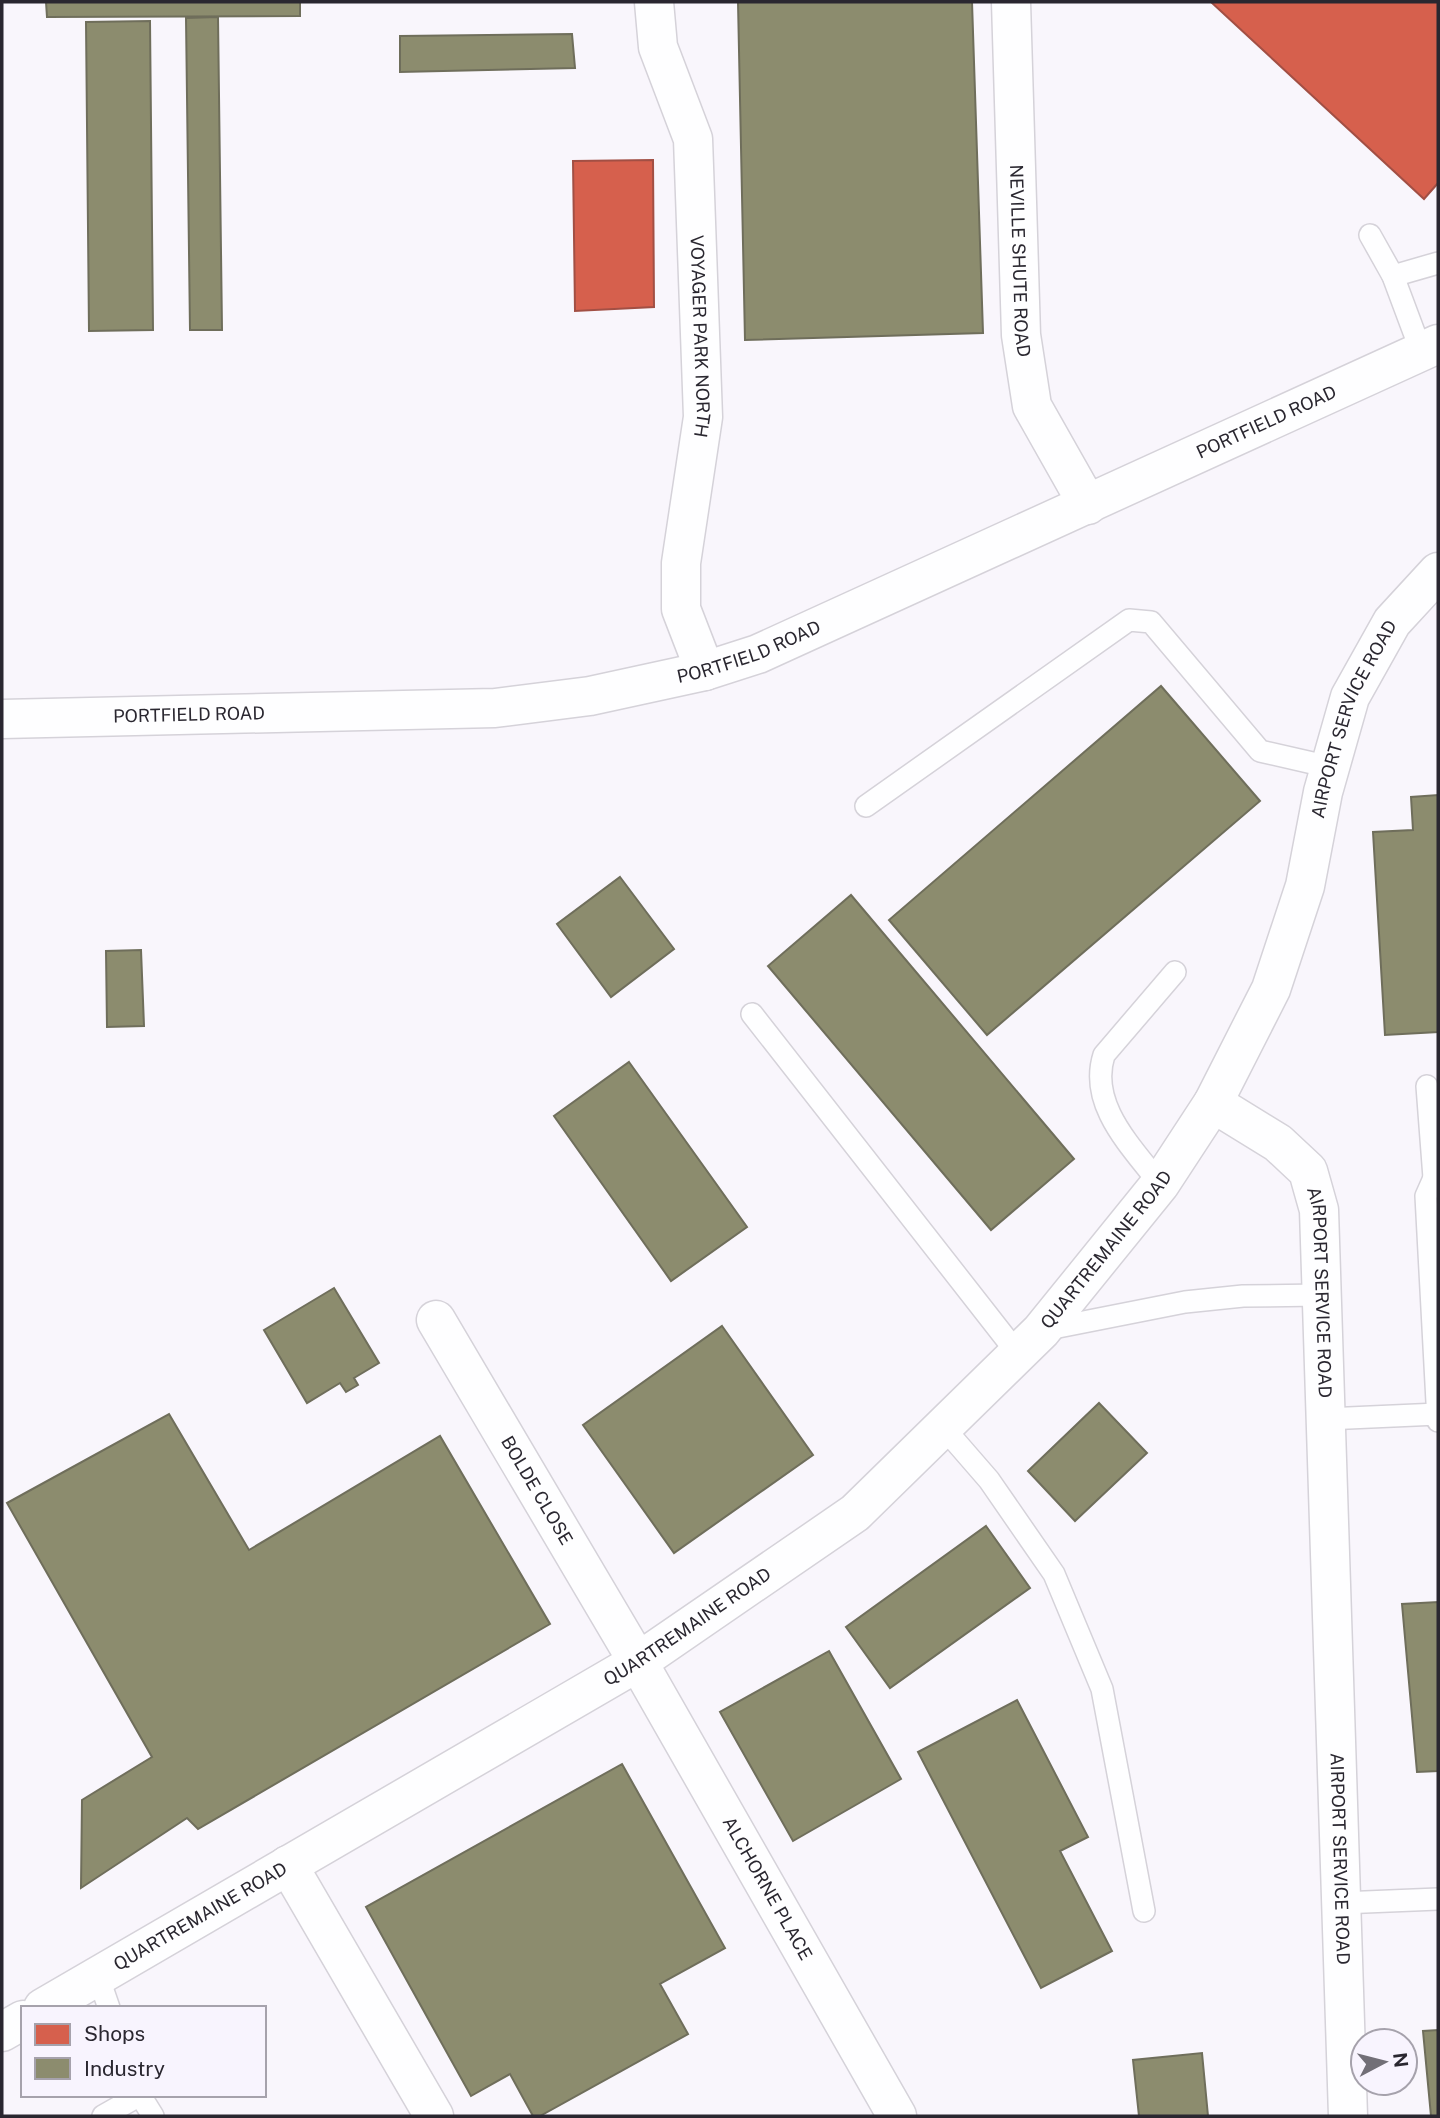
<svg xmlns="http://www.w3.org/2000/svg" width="1440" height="2118" font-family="'Public Sans',sans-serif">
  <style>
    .shops { fill: #d6604d; stroke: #a24f44; stroke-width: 2 }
    .industry { fill: #8c8c6e; stroke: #6f6e5b; stroke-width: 2 }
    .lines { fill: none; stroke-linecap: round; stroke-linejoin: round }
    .service-casing { stroke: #d5d2d9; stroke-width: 24 }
    .minor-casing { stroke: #d5d2d9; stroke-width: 41 }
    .service { stroke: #fefeff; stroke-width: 21 }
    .minor { stroke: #fefeff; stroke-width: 38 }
    .labels { text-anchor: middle; stroke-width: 7; stroke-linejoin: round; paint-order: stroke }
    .street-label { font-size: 18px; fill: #2a2730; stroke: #f8f4fe }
  </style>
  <rect width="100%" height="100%" fill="#f9f6fc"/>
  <g class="shops">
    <path d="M1211,2H1438V183L1424,199Z"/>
    <path d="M653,160L654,307L575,311L573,161Z"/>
  </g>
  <g class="industry">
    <path d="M46,2H300V16L47,17Z"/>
    <path d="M738,2H972L983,333L745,340Z"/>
    <path d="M218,17L222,330H190L186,18Z"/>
    <path d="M150,21L153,330L89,331L86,22Z"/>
    <path d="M572,34L575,68L400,72V36Z"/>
    <path d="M1161,686L1260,801L987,1035L889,920Z"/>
    <path d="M1438,795V1032L1385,1035L1373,832L1413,830L1411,797Z"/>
    <path d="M620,877L674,949L611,997L557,924Z"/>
    <path d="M851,895L1074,1159L991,1230L768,966Z"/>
    <path d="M141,950L144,1026L107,1027L106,951Z"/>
    <path d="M629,1062L747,1227L671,1281L554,1116Z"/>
    <path d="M334,1288L379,1363L354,1378L358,1385L346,1392L340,1383L307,1403L264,1330Z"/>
    <path d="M722,1326L813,1455L674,1553L583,1425Z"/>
    <path d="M1099,1403L1147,1453L1075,1521L1028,1471Z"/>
    <path d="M169,1414L249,1550L440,1436L550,1624L198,1829L187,1818L81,1888L82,1800L152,1757L7,1503Z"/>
    <path d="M986,1526L1030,1588L890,1688L846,1627Z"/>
    <path d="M1438,1602V1771L1417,1772L1402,1604Z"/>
    <path d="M829,1651L901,1779L793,1841L720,1712Z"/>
    <path d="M1017,1700L1088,1837L1060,1851L1112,1951L1041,1988L918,1752Z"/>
    <path d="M622,1764L725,1948L660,1984L688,2034L540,2116H533L510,2074L471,2096L366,1907Z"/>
    <path d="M1438,2030V2116H1431L1423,2031Z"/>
    <path d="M1202,2053L1208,2116H1139L1133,2060Z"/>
  </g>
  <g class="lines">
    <g class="service-casing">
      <g id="service">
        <path d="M1370,235L1393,276L1421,351"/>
        <path d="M1393,276L1438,263"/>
        <path d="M866,806L1129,620L1151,622L1260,751L1330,767"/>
        <path d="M752,1014L1018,1354"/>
        <path d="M1427,1086L1434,1178"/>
        <path d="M1438,1176L1434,1178L1426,1196L1438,1421"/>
        <path d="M1160,1184C1132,1147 1088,1105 1104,1055L1175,972"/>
        <path d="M1043,1330L1185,1302L1243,1296L1321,1295"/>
        <path d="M1326,1419L1438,1414"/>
        <path d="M943,1427L989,1480L1054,1574L1102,1689L1144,1911"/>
        <path d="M1341,1903L1438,1899"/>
        <path d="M98,1976L109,2008"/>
        <path d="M103,2116L140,2095L153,2116"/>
      </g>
    </g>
    <g class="minor-casing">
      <g id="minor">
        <path id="s1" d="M654,2L658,47L693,139L703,417L681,563V609L705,671"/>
        <path id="s2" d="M1011,2L1021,335L1032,406L1088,505"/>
        <path id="s3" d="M2,719L495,708L590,696L705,671L758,654L1438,344"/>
        <path id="s4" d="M1213,1103L1278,1143L1308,1171L1319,1210L1348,2116"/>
        <path id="s5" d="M436,1320L638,1662L897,2116"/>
        <path d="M288,1865L434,2116"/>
        <path id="s6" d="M43,2008L638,1662L855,1513L1041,1331L1160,1184L1213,1103L1271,989L1305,886L1323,792L1350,697L1392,622L1438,572"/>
        <path d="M2,2032L23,2020"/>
      </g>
    </g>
    <use href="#service" class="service"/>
    <use href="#minor" class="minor"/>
  </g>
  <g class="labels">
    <g class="street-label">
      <text dy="6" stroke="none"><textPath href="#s2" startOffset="259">NEVILLE SHUTE ROAD</textPath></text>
      <text dy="6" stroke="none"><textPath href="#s1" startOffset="341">VOYAGER PARK NORTH</textPath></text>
      <text dy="6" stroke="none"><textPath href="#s3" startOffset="1321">PORTFIELD ROAD</textPath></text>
      <text dy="6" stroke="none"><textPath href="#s3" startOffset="754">PORTFIELD ROAD</textPath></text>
      <text dy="6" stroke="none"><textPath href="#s3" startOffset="187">PORTFIELD ROAD</textPath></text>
      <text dy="6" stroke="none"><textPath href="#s6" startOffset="1909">AIRPORT SERVICE ROAD</textPath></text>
      <text dy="6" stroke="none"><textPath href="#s6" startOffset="1316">QUARTREMAINE ROAD</textPath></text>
      <text dy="6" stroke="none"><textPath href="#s4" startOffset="240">AIRPORT SERVICE ROAD</textPath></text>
      <text dy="6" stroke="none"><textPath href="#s5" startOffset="198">BOLDE CLOSE</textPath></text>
      <text dy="6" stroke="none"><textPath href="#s6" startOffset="749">QUARTREMAINE ROAD</textPath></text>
      <text dy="6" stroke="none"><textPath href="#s4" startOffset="807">AIRPORT SERVICE ROAD</textPath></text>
      <text dy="6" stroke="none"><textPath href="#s5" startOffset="658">ALCHORNE PLACE</textPath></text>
      <text dy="6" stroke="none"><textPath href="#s6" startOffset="182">QUARTREMAINE ROAD</textPath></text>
    </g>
  </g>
  <rect width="1440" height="2118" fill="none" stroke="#2a2730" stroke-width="7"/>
  <rect x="21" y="2006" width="245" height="91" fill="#f8f4fe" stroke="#a6a2ac" stroke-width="2"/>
  <rect x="35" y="2024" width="35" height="21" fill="#d6604d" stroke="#a6a2ac" stroke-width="2"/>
  <text x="84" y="2041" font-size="21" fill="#2a2730">Shops</text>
  <rect x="35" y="2058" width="35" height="21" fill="#8c8c6e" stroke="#a6a2ac" stroke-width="2"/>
  <text x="84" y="2076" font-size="21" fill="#2a2730">Industry</text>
  <g transform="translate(1384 2062) rotate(83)"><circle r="33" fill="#f8f4fe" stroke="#a6a2ac" stroke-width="2"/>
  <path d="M0-5L12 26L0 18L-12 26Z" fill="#726f77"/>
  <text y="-10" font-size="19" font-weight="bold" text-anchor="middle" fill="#2a2730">N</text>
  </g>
</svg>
